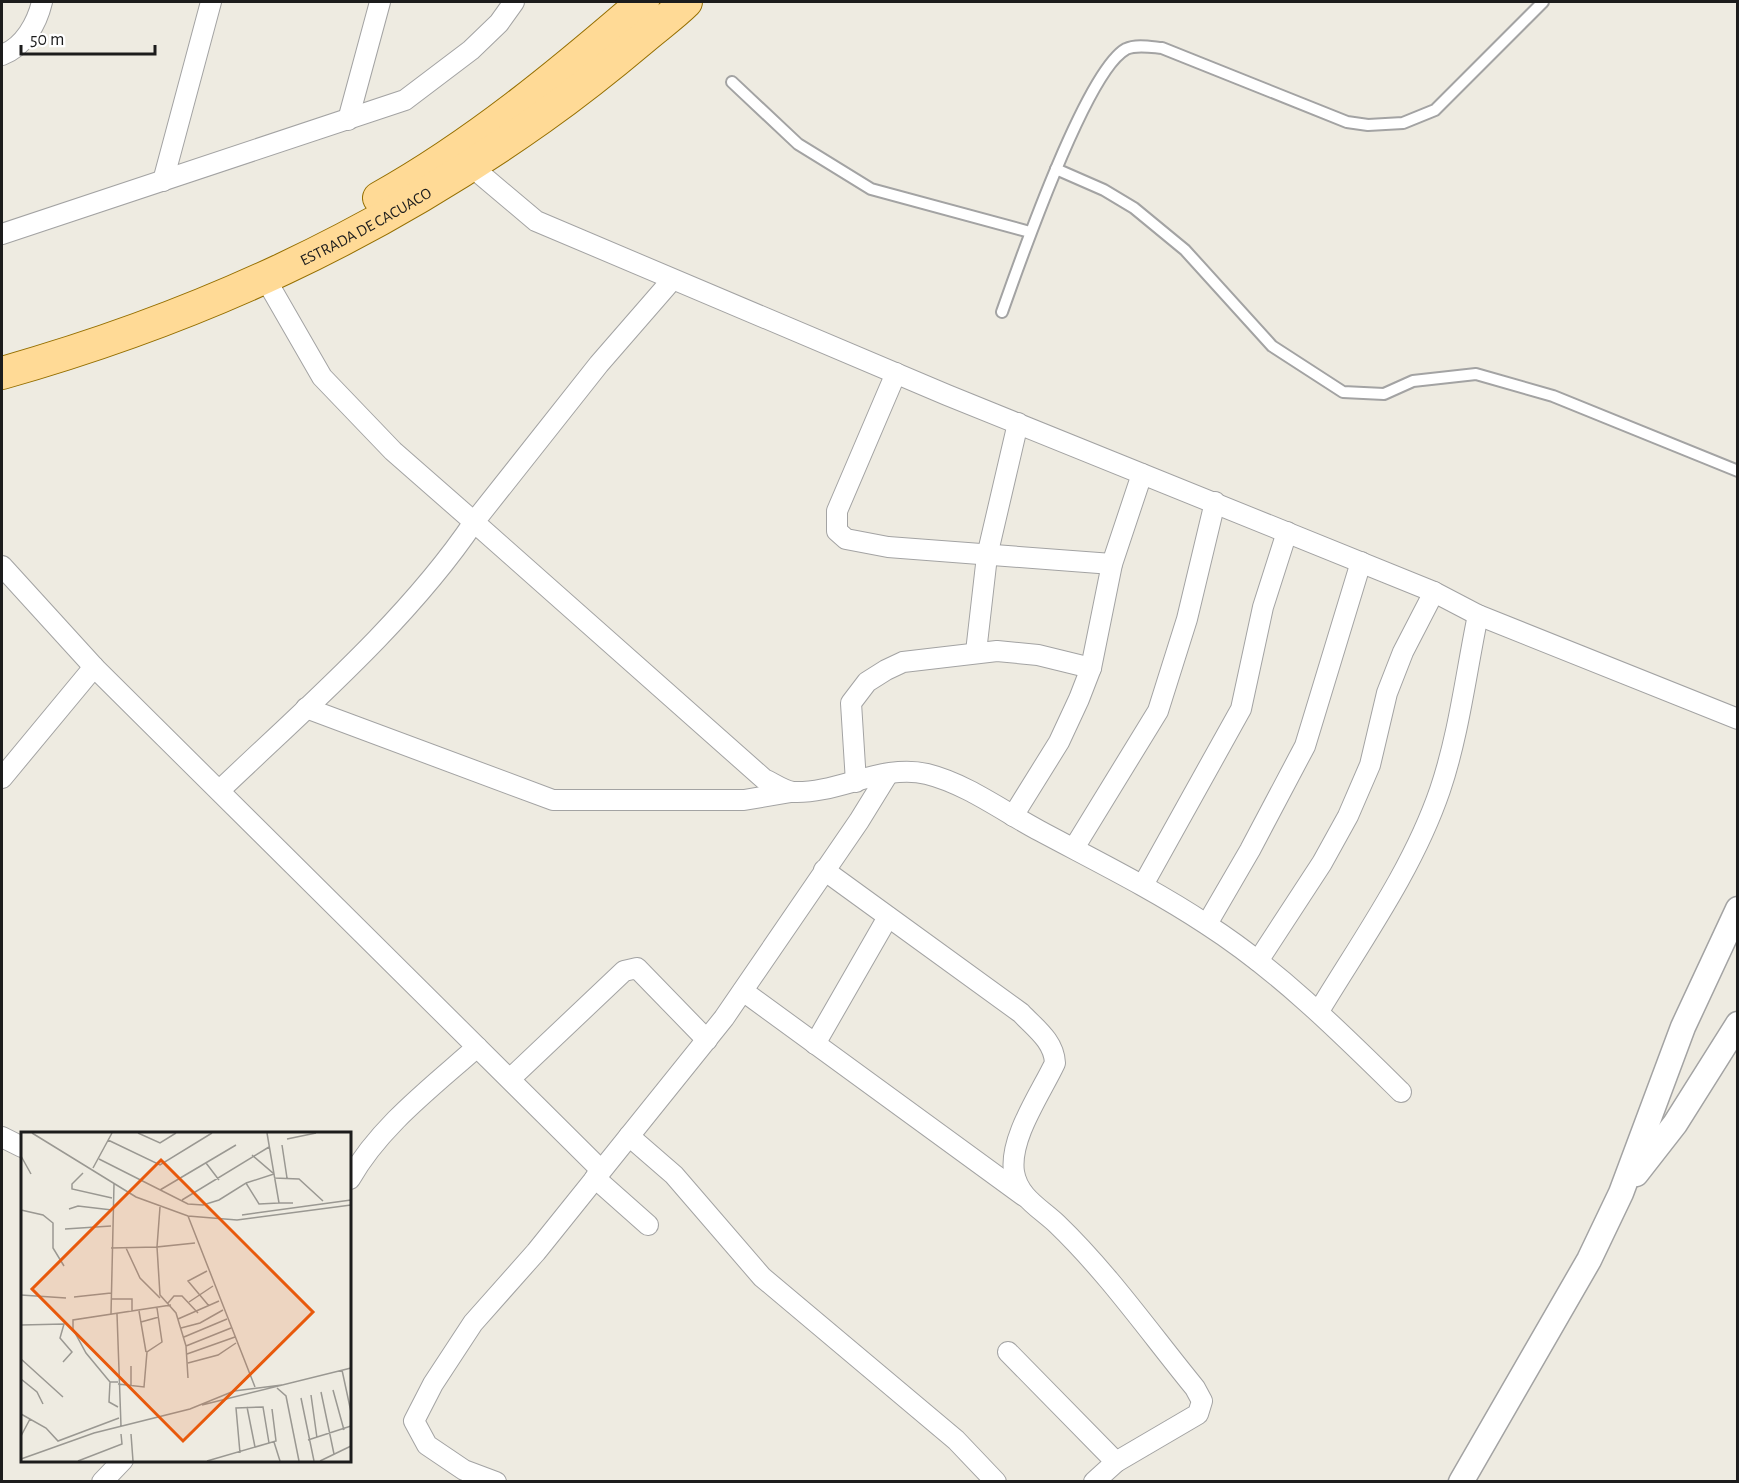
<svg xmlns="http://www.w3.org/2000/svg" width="1739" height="1483" font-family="'Alegreya Sans',sans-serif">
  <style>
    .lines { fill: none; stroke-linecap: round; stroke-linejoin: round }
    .service-casing { stroke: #a3a3a3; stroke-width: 14 }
    .minor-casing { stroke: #a3a3a3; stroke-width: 22 }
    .tertiary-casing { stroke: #a3a3a3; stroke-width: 27 }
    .primary-casing { stroke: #956f00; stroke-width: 34 }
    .service { stroke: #fff; stroke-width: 10 }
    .minor { stroke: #fff; stroke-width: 20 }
    .tertiary { stroke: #fff; stroke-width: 24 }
    .primary { stroke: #ffda96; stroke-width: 32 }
    .labels { text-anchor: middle; stroke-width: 4.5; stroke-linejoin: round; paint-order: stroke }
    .street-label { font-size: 16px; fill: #1c1c1c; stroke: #fff }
    .inset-road { fill: none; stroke: #9a9892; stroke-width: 1.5 }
    .view { fill: #e8590c; fill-opacity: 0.15; stroke: #e8590c; stroke-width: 3 }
    .inset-edge { fill: none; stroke: #1c1c1c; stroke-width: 3 }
  </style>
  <rect width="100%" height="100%" fill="#eeebe1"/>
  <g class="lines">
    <g class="service-casing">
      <g id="service">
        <path d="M732,82L798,144L871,189L1030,232"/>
        <path d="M1056,169L1104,190L1134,208L1185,250L1272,346L1343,392L1384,394L1413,381L1476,374L1553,396L1738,471"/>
        <path d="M1002,312C1019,264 1086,71 1126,49C1136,44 1151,47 1162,48L1347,122L1368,125L1403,123L1435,110L1543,2"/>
      </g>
    </g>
    <g class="minor-casing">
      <g id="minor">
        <path d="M2,55C24,47 37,23 42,2"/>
        <path d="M348,120L380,2"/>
        <path d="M472,167L536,221L947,395L1434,592L1478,615L1738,719"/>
        <path d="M163,181L211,2"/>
        <path d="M2,234L405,100L471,50L499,23L514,2"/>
        <path d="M672,280L599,364L474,522L764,779C773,783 784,791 793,792C838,794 883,763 927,774C967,784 1004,812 1040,831C1096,861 1153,889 1206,924C1279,971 1340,1032 1401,1092"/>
        <path d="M896,373L837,511V531L846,539L888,547L1112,564"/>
        <path d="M2,566L94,667L601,1170"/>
        <path d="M976,652L987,556L1018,423"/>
        <path d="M306,708L553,800H744L791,792"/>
        <path d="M2,778L94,667"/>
        <path d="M856,782L851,703L867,682L886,670L903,662L997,651L1038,655L1091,668"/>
        <path d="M220,790C306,708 408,620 474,522L393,451L322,377L265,278"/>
        <path d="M1013,816L1059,742L1079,699L1091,668L1112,564L1142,474"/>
        <path d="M1074,848L1158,711L1187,619L1215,502"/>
        <path d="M824,870L1021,1013C1035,1028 1054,1041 1055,1063C1041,1093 1009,1138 1014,1172C1018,1197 1040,1208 1057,1224C1108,1273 1150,1333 1195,1388L1202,1401L1198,1414L1116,1462L1094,1482"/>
        <path d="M1143,885L1241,709L1263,607L1287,532"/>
        <path d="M1207,924L1250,850L1305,746L1361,562"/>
        <path d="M1258,961L1322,863L1348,816L1370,765L1387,693L1403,652L1434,592"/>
        <path d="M743,991L1024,1196"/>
        <path d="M1319,1011C1362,940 1413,869 1440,790C1459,734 1466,673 1478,615"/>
        <path d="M815,1044L888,917"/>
        <path d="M511,1078L624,971L637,968L707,1040"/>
        <path d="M629,1136L674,1175L762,1277L956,1440L996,1482"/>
        <path d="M2,1137L22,1147"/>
        <path d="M595,1178L648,1225"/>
        <path d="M350,1179C379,1127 432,1087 477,1047"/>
        <path d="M1008,1352L1116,1462"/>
        <path d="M102,1482L123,1460"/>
        <path d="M496,1482L464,1470L427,1445L414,1421L433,1384L473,1323L536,1252L724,1018L859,821L888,774"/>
      </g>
    </g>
    <g class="tertiary-casing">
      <g id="tertiary">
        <path d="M1636,1174L1675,1124L1738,1024"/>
        <path d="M1461,1482L1589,1260L1621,1193L1683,1027L1738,909"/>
      </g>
    </g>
    <g class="primary-casing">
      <g id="primary">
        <path d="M379,198C474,145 561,73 643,2"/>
        <path id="s1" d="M2,373C200,317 373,237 541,118C576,93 609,67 641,40C656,27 673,15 686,2"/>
      </g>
    </g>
    <use href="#service" class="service"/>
    <use href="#minor" class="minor"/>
    <use href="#tertiary" class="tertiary"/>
    <use href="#primary" class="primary"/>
  </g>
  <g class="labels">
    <g class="street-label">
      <text dy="6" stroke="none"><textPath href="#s1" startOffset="393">ESTRADA DE CACUACO</textPath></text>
    </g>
  </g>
  <g transform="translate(21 1132)">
    <rect width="330" height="330" fill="#eeebe1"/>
    <path class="inset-road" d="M11,1L115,65L167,84L216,88L330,73M117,1L139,11L155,1M266,7L295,1M87,8L139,33L191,1M261,13L266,46M231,23L253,42L258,71H272M0,24L10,42M78,27L167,72L182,73L198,68L225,51L238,72L258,71M185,31L198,48M72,36L91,1M62,41L51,52V57L91,66M253,46L278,47L302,69M225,51L253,42L246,1M139,58L215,13M161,68L248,15M48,77L57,74L91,78M0,78L22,83L32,91V116L43,134M221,83L330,68M167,84L234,255M44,97L90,94M90,116L136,115L139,75M105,116L119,146L139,166M186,139L167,149L188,174M0,163L45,166M53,165L90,161M91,167H111V180M168,170L192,154M147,171L153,164H161L177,181M118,179L125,220M90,182L93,52M96,182L100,294M157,187L198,169M120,190L138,185M0,193L43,192L39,206L51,220L42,230M160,196L179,191L202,178M163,205L206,187M165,214L210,196M166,222L214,205M0,227L42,265M167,231L197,223L215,211M321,238L330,280M167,246L165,214L155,181L139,163L136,115L174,111M0,247L16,260L22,272M89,250L88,270L97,275M97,250H89L65,221L52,197V188L150,173M97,252L123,255L126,220L141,210L136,176M110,253V234M256,256L265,264L278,329M312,258L323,298M300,260L313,322M290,263L296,306M280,266L293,329M181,273L330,236M226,275L234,315M0,282L25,296L37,309L98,286M110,302L112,329M0,304L9,287M287,308L330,294M253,310L259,329M219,321L215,276L242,275L248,311M0,327L73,301L169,277L213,259L261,253M57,329L101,312L100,302M186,329L255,309L251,277M299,329L330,314"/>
    <path class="view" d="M140,28L292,180L162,309L11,157Z"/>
    <rect width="330" height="330" class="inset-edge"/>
  </g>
  <rect width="1739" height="1483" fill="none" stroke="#1c1c1c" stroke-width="6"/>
  <path d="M21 45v9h134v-9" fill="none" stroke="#1c1c1c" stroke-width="3"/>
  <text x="30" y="45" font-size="18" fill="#1c1c1c" stroke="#ffffff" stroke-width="4.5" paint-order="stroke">50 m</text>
</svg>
